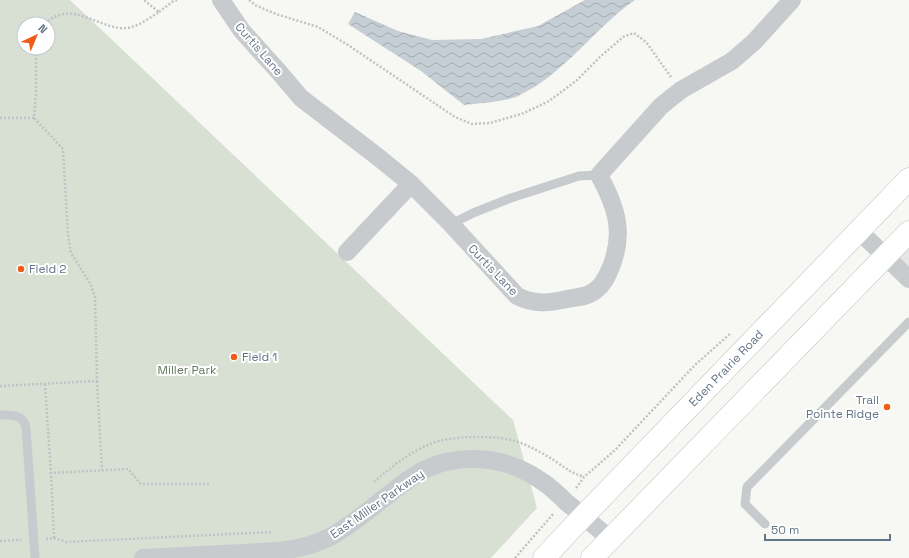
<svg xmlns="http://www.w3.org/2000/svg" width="909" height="558" font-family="'Space Grotesk',sans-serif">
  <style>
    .built { fill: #e5e6e5 }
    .park { fill: #d8e0d4; fill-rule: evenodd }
    .water { fill: url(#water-waves) }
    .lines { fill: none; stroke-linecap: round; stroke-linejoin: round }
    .secondary-casing { stroke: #bbc0c5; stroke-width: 23 }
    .path { stroke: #c0c2c5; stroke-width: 2.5; stroke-dasharray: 2 2; stroke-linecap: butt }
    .lane { stroke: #c7cbce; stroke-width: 9 }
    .street { stroke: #c7cbce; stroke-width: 18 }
    .secondary { stroke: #fff; stroke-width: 22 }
    .poi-dot { fill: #f35b18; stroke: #fff; stroke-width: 1.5 }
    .labels { text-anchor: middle; stroke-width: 4; stroke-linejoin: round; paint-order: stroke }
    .street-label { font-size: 12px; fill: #637588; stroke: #fff }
    .poi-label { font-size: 12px; fill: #637588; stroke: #fff; text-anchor: start }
    .park-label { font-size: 12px; fill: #62795f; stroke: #fff }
  </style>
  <defs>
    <pattern id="water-waves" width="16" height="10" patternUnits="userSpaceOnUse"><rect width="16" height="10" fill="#c5ced4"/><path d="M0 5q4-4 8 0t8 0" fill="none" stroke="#a4acb2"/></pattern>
  </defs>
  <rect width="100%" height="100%" fill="#f7f7f4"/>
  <path class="built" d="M909,232V279L885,257Z"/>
  <path class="park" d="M0,0H70L513,420L537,508L491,558H0ZM24,24H48V48H24Z"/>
  <path class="water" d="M585,0H635C593,29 565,74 518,96C504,102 479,103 464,105L421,71L348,24L355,12L398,31L432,40L481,39L538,26Z"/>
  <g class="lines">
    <g class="secondary-casing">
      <g id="secondary">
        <path id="s1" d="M544,558L571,529L909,179"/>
        <path d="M592,558L909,232"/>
      </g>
    </g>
    <g class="path">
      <path d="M249,0L255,5L276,14L318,27L348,45L455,117L472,124L490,123L524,113L549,101L576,81L601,56L623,37L634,33L646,42L671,77"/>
      <path d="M159,12L172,2L177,0"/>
      <path d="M45,24C69,0 94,25 120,28C134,30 148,19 159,12L144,0"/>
      <path d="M0,118H34L36,92V48"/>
      <path d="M97,381L102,470"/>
      <path d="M45,384L51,473"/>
      <path d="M0,386L97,381L95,297L90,283L71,253L68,235L63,149L34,118"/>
      <path d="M374,482C393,466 414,448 439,441C451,438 465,437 478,437C494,437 510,438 526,445C537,450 548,456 558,463C568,470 572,473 584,477"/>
      <path d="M576,488L584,477L614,451L695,365L731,333"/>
      <path d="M54,538L51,473L128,469L141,484H211"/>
      <path d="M46,539L54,538L66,542L273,532"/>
      <path d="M0,541L21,540"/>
      <path d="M515,558L554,513"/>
    </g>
    <g class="lane">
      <path d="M451,224L473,213L511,198L579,176L599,175"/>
      <path d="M0,415C11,415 23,414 26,427L35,558"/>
      <path d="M765,524L745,504L747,487L909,322"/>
    </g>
    <g class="street">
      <path d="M221,0L242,31L279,72L301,98L378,157L411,184L451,224L517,296C535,305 549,303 567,299C577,297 588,297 596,290C604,284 607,276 611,267C625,232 616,206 599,175L661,106L681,90L732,61L754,42L792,0"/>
      <path d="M858,230L909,279"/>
      <path d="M347,252L411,184"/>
      <path d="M143,558L278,551C324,547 344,530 379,502C394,491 409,477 426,469C440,462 457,459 473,459C499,459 522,467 543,482C552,488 559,495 566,502C581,514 595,526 610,539"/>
    </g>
    <use href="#secondary" class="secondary"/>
  </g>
  <g class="poi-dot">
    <circle cx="21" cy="269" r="4"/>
    <circle cx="234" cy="357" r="4"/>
    <circle cx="887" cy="407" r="4"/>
  </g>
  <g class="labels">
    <g class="street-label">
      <text transform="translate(259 49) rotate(49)" y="4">Curtis Lane</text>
      <text transform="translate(493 270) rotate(46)" y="4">Curtis Lane</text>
      <text dy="4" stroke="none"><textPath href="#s1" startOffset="263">Eden Prairie Road</textPath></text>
      <text transform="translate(377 504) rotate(-35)" y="4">East Miller Parkway</text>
    </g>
    <g class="poi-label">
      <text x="29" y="273">Field 2</text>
      <text x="242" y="361">Field 1</text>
      <text x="879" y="404" text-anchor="end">Trail<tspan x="879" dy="14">Pointe Ridge</tspan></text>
    </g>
    <g class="park-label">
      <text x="187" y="374">Miller Park</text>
    </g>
  </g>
  <g transform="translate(36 36) rotate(44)"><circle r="19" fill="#ffffff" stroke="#c1c8cf"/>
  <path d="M0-3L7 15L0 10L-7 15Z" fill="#f35b18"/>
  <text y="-6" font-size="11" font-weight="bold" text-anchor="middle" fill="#637588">N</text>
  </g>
  <path d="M765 534v6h125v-6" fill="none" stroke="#637588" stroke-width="2"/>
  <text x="771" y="534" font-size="12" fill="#637588" stroke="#ffffff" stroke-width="3" paint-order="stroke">50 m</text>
</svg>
